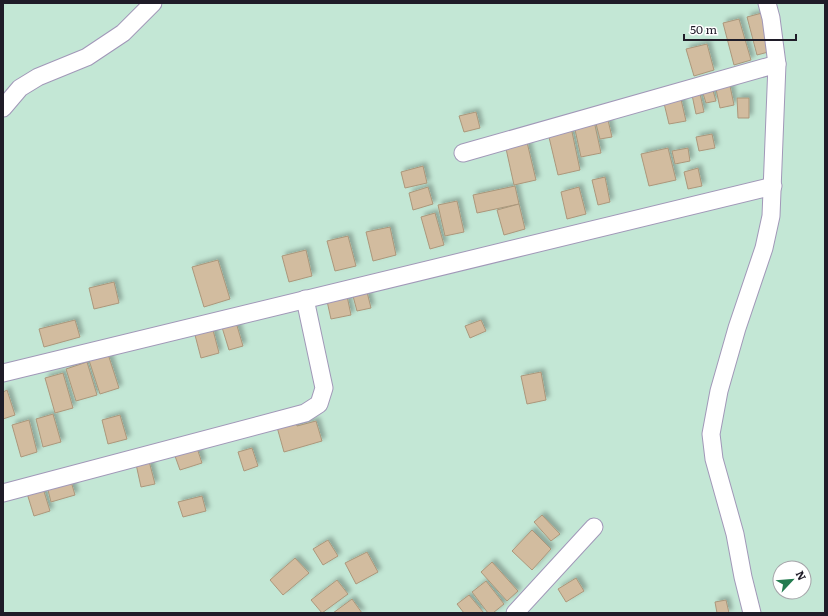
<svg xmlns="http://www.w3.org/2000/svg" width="828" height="616" font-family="Literata,serif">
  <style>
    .green { fill: #c3e7d5; fill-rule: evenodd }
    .building { fill: #d2bc9f; stroke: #ab977b; filter: url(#shadow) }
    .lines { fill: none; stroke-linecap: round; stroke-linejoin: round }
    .minor-casing { stroke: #a198b8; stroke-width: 19 }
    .minor { stroke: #fff; stroke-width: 17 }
  </style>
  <defs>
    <filter id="shadow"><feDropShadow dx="3.5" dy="-3.5" stdDeviation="2" flood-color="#0004"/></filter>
  </defs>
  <rect width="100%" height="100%" fill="#f4f1fe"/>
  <path class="green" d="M3,3H825V613H3ZM780,568H804V592H780Z"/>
  <g class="building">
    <path d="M762,13L772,51L757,55L747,17Z"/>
    <path d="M739,19L751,60L734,65L723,23Z"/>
    <path d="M707,44L714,70L694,76L686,49Z"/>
    <path d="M730,86L734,105L720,108L716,89Z"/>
    <path d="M712,87L716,101L706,103L702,90Z"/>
    <path d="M699,89L704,112L696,114L691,90Z"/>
    <path d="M680,95L686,121L669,124L663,99Z"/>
    <path d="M737,98H749V118H738Z"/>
    <path d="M476,112L480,128L464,132L459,116Z"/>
    <path d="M607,116L612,137L600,139L595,120Z"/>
    <path d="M594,121L601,153L581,157L574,125Z"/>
    <path d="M571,127L580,170L558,175L548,133Z"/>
    <path d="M712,134L715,148L699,151L696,137Z"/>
    <path d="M526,138L536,180L514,185L505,144Z"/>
    <path d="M668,148L676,180L649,186L641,154Z"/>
    <path d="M688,148L690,161L675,164L672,151Z"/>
    <path d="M423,166L427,183L405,188L401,172Z"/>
    <path d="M698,168L702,186L688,189L684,172Z"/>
    <path d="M605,177L610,202L598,205L592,180Z"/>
    <path d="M515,186L519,204L477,213L473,195Z"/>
    <path d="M428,187L433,204L413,210L409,193Z"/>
    <path d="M579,187L586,214L567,219L561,192Z"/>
    <path d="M457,201L464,232L445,236L438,205Z"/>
    <path d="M519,204L525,229L504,235L497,210Z"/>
    <path d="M435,213L444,245L430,249L421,217Z"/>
    <path d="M390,227L396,255L373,261L366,232Z"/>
    <path d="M348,236L356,266L335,271L327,241Z"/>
    <path d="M306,250L312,276L289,282L282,256Z"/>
    <path d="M218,260L230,299L204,307L192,267Z"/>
    <path d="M114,282L119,303L94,309L89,288Z"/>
    <path d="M367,292L371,308L357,311L353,296Z"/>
    <path d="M347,296L351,315L331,319L327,301Z"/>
    <path d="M235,319L243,346L229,350L221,324Z"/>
    <path d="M75,320L80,337L44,347L39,329Z"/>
    <path d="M481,320L486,331L470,338L465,326Z"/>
    <path d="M213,330L219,353L201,358L195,335Z"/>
    <path d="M107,351L119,388L100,394L88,357Z"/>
    <path d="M87,362L97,395L76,401L66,369Z"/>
    <path d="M541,372L546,400L527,404L521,376Z"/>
    <path d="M63,373L73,408L55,413L45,378Z"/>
    <path d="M7,390L15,415L3,419V392Z"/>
    <path d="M53,414L61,442L43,447L36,419Z"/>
    <path d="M120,415L127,439L108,444L102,420Z"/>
    <path d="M29,420L37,452L21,457L12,425Z"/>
    <path d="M296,421L297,426L316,421L322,441L284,452L277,427Z"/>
    <path d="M197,448L202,463L180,470L175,456Z"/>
    <path d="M252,448L258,466L244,471L238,452Z"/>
    <path d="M149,461L155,484L141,487L136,464Z"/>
    <path d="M70,478L75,495L51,502L47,486Z"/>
    <path d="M42,485L50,511L34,516L26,490Z"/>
    <path d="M202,496L206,511L183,517L178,502Z"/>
    <path d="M542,515L560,534L551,541L534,522Z"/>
    <path d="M532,530L551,549L532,570L512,551Z"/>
    <path d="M328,540L338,556L323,565L313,549Z"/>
    <path d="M367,552L378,572L356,584L345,563Z"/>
    <path d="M295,558L309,573L283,595L270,580Z"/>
    <path d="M492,562L518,591L507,601L481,572Z"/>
    <path d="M576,578L584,591L566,602L558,589Z"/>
    <path d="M337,580L348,594L322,613L311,600Z"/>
    <path d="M486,581L504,604L493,613H488L472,592Z"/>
    <path d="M469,595L484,613H464L457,604Z"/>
    <path d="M352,599L362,613H333Z"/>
    <path d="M726,600L729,613H717L715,602Z"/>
  </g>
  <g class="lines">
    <g class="minor-casing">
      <g id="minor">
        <path d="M3,108L20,88L38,77L87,57L123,33L153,3"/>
        <path d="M463,153L777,64"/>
        <path d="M3,373L773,186"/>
        <path d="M3,493L305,413L319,404L324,388L305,299"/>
        <path d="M515,613L594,527"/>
        <path d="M752,613L743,577L735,534L714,459L711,434L719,391L737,328L764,248L771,216L777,64L771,18L767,3"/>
      </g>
    </g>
    <use href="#minor" class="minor"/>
  </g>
  <rect width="828" height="616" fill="none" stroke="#1f1c28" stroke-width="8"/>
  <g transform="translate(792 580) rotate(64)"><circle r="19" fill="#ffffff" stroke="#a5a4a9"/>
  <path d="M0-3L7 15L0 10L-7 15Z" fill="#237b4f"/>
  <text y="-6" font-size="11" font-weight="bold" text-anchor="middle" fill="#1f1c28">N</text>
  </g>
  <path d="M684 34v6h112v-6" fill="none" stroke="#1f1c28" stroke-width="2"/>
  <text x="690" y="34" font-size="12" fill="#1f1c28" stroke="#ffffff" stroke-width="3" paint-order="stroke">50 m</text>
</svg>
